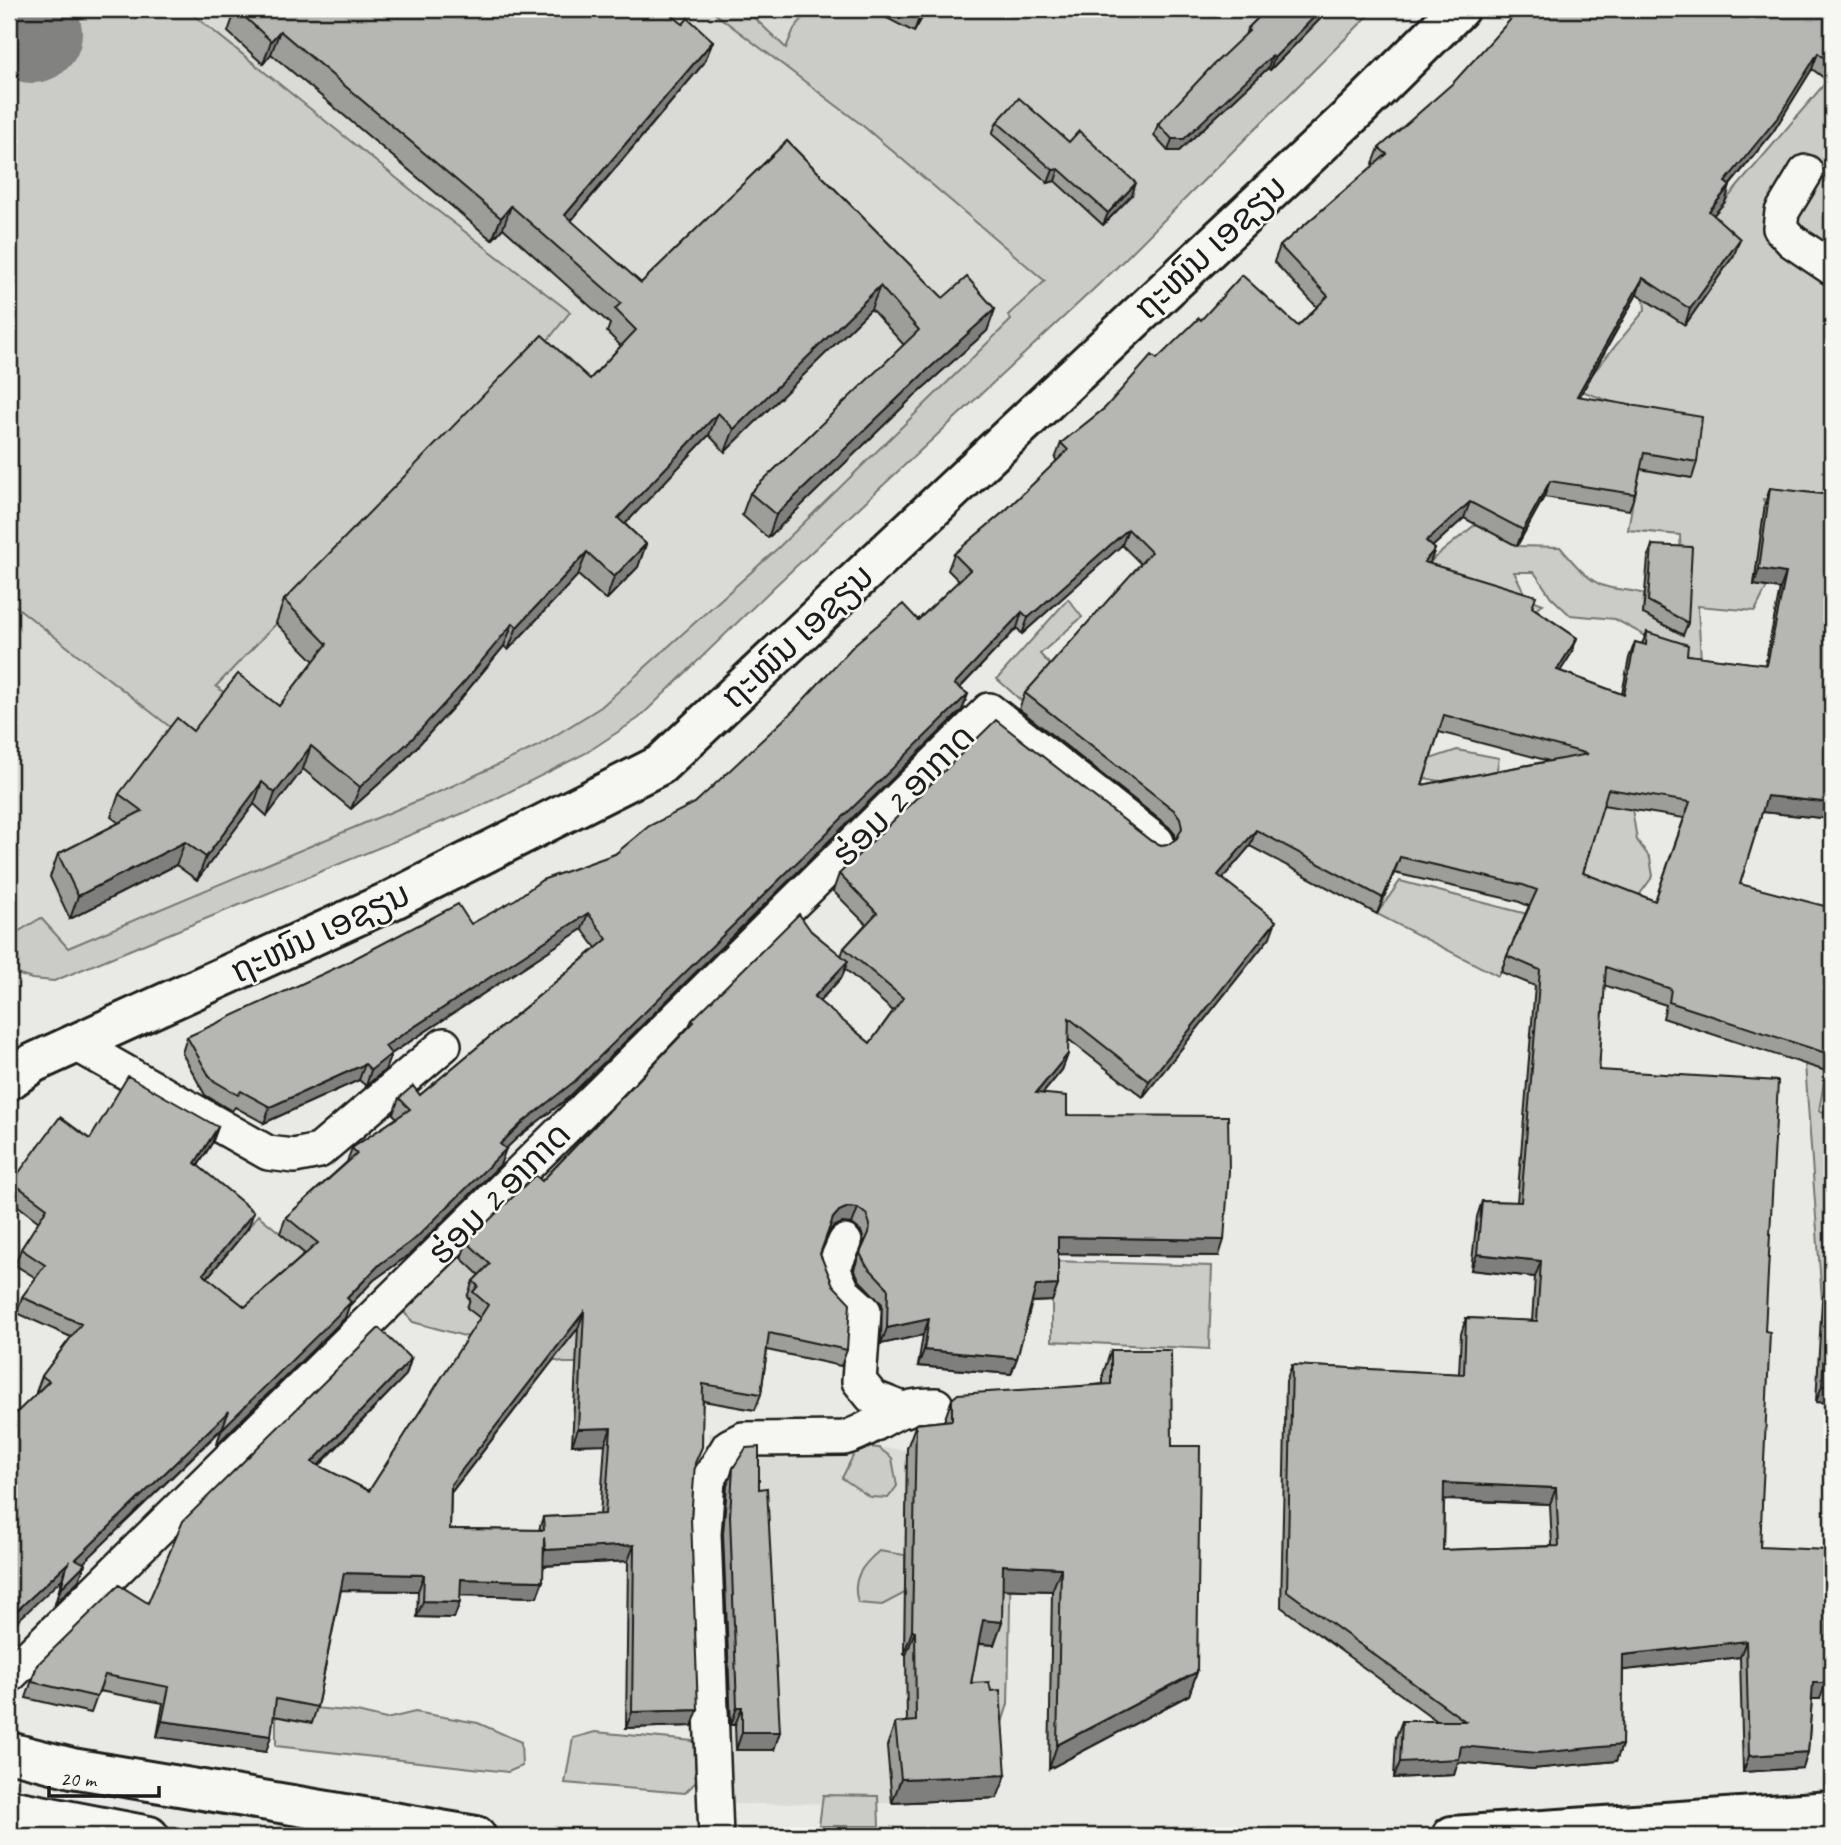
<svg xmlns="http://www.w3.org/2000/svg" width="1841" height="1845" font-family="Caveat,'Noto Sans Lao',sans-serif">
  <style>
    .built { fill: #dadad6 }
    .green { fill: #cbcbc7; stroke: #747472; stroke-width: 2 }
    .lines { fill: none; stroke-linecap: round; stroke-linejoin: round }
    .taxiway { stroke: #828280; stroke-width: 100 }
    .minor-casing { stroke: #1c1c1c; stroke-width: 38 }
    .primary-casing { stroke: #1c1c1c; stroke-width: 44 }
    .trunk-casing { stroke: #1c1c1c; stroke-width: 44 }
    .minor { stroke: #f6f6f2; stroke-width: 33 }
    .primary { stroke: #f6f6f2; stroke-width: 38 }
    .trunk { stroke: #f6f6f2; stroke-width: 38 }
    .wall { fill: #9d9d9a; stroke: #1c1c1c; stroke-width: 2; fill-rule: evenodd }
    .shaded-wall { fill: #7f7f7d; stroke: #1c1c1c; stroke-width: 2 }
    .building { fill: #b6b6b3; stroke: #1c1c1c; stroke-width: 2; fill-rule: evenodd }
    .labels { text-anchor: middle; stroke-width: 5; stroke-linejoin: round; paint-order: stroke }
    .street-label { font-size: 35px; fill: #1c1c1c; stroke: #f6f6f2 }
  </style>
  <rect width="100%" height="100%" fill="#e9e9e5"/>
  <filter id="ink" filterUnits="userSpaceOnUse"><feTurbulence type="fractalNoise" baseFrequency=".0143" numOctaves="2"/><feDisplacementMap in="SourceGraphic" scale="14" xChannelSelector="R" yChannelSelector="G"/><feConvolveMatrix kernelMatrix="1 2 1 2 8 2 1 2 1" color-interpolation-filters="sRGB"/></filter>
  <g filter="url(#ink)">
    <g class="built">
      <path d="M9,9H1345L1008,315L1012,320L778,548L601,707L538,746L448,788L68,948L41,919L9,937Z"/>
      <path d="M709,1433L907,1450L904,1654L953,1657L908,1744L892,1803L726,1804Z"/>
    </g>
    <g class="green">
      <path d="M53,9H186L430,205L570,312L534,358L216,686L229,697L188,741L9,601V59Z"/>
      <path d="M709,9H745L786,48L794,29L810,9H1375L1112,272L776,585L639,718L586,753L483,805L54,981L32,979L13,973L9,966V937L41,918L68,948L448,788L538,746L601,707L778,548L1011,320L1008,315L1045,281L862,125Z"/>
      <path d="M1832,75V503L1763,499L1765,504L1754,585L1767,587L1755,611L1698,606L1702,680L1664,646L1615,619L1570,615L1551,597L1534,572H1514L1527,598L1543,604L1530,612L1418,578L1434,558L1476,524L1517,546L1560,547C1574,563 1589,584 1611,588C1623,590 1633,590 1644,594L1643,613L1681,560L1680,535L1628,530L1638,469L1696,433L1579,390L1645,310L1644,299L1685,325L1734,255L1703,227Z"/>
      <path d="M1068,599L1082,617L1040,654L1055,670L1025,704L997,679Z"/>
      <path d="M1457,750L1499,758L1494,786L1451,783L1424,778L1430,759Z"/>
      <path d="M1605,777L1632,809L1637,840L1650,858L1653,876L1629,909L1570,917Z"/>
      <path d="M1829,874L1832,875V1036L1819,1111L1832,1113V1300H1822L1802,1022L1828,911Z"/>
      <path d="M1400,881L1527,914L1498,976L1377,914Z"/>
      <path d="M258,1215L312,1259L239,1323L197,1290Z"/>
      <path d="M465,1240L597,1313L584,1363H564L413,1322L397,1305Z"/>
      <path d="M1052,1261L1212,1266L1209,1349L1052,1341Z"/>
      <path d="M858,1446L879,1448L892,1458L897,1486L888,1498L870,1497L842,1478Z"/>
      <path d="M1013,1456L1008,1704L1002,1723L993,1727L953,1657Z"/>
      <path d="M879,1551L905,1555V1593L882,1605L858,1603C851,1580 861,1566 879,1551Z"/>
      <path d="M314,1708L357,1712L386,1719L415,1712L478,1723L521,1742L522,1766L508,1772L276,1746V1717Z"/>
      <path d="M595,1732L693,1741L707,1771L685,1793L565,1783L573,1738Z"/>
      <path d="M823,1795L878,1796L879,1826H819Z"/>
    </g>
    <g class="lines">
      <path class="taxiway" d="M9,14L32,33"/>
      <g class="minor-casing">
        <g id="minor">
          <path d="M1806,172L1782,212L1780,228L1792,241L1832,268"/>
          <path d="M76,1044L268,1153L294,1156L319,1151L444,1045"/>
          <path d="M845,1242L833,1269L844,1293L864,1311L859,1381L872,1397L905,1410"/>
          <path d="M9,1676L989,710L1157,842"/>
          <path d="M716,1836L704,1534L708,1480L729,1446L743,1439L844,1438C869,1432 888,1412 912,1407C920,1405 928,1405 936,1405"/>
        </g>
      </g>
      <g class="primary-casing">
        <path id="primary" d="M9,1080L33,1063L392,900L660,765L1358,109L1459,9"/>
      </g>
      <g class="trunk-casing">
        <g id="trunk">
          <path d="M9,1752L72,1768L476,1836"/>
          <path d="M9,1809L149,1836"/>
          <path d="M1452,1836L1832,1811"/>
        </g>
      </g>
      <use href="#minor" class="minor"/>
      <use href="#primary" class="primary"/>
      <use href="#trunk" class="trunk"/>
    </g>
    <g class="wall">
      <path d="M236,9L683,24L713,41L704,63L571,221L641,283L787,141L943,298L995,309L987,331L913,397L768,538L742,515L750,493L904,345L871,309L725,452L709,435L625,524L646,544L638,567L606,600L578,575L508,650L504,646L457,703L402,763L351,809L303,769L267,816L254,804L197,880L176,865L70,919L50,877L58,854L119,823L111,817L119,794L193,731L279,706L314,661L276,623L284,600L590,379L621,346L607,332L610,324L503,228L492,240L271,54L263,64L228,32Z"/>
      <path d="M871,9H927L914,32L871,10Z"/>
      <path d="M1267,9H1330L1270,70L1268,68L1179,151H1168L1154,136L1158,124L1245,36L1247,29Z"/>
      <path d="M1832,9V75L1828,81L1812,69L1773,132L1730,185L1725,202L1713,215L1734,255L1685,325L1637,294L1580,396L1697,462L1692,478L1640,469L1635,494L1629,510L1544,497L1517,546L1464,518L1432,547L1435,549L1429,564L1532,607L1577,638L1571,654L1560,671L1622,694L1629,658L1635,642L1642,644L1647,632L1687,655L1765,665L1780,589L1754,585L1765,504L1770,488L1832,819L1762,812L1740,884L1827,932L1832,933V1073L1663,1018L1666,1005L1604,985L1599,1070L1765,1331L1760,1547L1820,1699H1812L1808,1752L1803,1768L1743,1772L1740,1657L1623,1670L1622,1745L1616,1761L1532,1769L1458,1762L1454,1775L1394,1778L1396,1737L1402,1721H1437L1281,1607L1286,1381L1292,1365L1459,1374L1461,1334L1466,1318L1532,1321L1535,1277L1471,1270L1477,1217L1482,1201L1517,1202L1535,986L1501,972L1507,956L1529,906L1517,901L1394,873L1377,914L1250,846L1222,878L1270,937L1143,1097L1068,1039V1054L1062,1070L1043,1093L1219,1256L1058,1254V1285L1052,1301L1032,1302L1017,1358L1011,1374L918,1366L923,1335L881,1344L882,1304L860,1281L854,1269L863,1245L864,1241L861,1231L852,1224L842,1223L833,1227L827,1234L820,1254L847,1350L841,1366L767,1350L761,1394L755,1410L703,1401L694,1466L691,1519L692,1726L626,1728L628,1561L544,1566L537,1597L460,1595V1602L454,1618L417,1617L418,1591L341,1590L317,1707L312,1723L274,1716L266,1752L157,1737L163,1703L99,1691L91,1713L26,1698L37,1665L148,1603L411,1359L406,1375L319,1466L369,1491L480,1318L467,1308L470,1299L467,1297L473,1281L479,1275L461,1258L467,1242L542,1181L689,1026L692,1020L811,931L841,956L844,948L866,924L833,891L839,874L1151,841L1161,845L1169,844L1175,840V834L1169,827L1019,709L1025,693L1141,564L1122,545L1022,634L1017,628L960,688L968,694L962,710L569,1097L517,1138L505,1149L500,1165L410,1254L374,1280L349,1306L345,1318L216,1445L222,1429L83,1563L85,1564L79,1580L55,1604L62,1579L36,1392L42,1376L71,1337L17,1313L22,1297L36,1278L15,1265L21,1249L39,1222L9,1199V1191L12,1182L90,1139L218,1127L212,1143L198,1166L248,1228L207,1278L245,1307L305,1254L280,1233L286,1217L347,1162L352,1148L397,1118L393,1114L399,1098L420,1095L596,948L582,929L391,1054L385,1070L366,1086L359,1080L264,1123L235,1107L232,1111L205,1095L182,1053L187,1037L471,924L615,854L695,803L918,620L959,581L948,570L954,554L1006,510L1057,461L1055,459L1061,443L1105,408L1201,320L1298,326L1317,307L1274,262L1280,246L1374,165L1373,164L1379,148ZM1439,732L1549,761L1422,785ZM1603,805L1684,818L1655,901L1583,873ZM845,969L893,1011L870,1043L819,1002L842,977ZM578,1328L572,1445L605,1444L600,1515L543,1517L539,1530L450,1529L451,1493ZM1444,1500L1550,1504L1552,1546L1443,1550Z"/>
      <path d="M997,122L1069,142L1132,195L1103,225L1055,181L1048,183L992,134Z"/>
      <path d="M1652,545L1688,623L1683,635L1643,614L1648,558Z"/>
      <path d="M1828,1284L1832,1403L1816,1402L1822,1300Z"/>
      <path d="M1111,1350L1172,1446L1197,1672L1189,1695L1049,1769L1052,1591L1002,1589L994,1645L978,1644L971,1683L997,1798L892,1803L887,1746L895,1723L907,1722L906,1655L904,1654L907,1448L916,1424L944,1421L952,1399L1103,1384V1374Z"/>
      <path d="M733,1468L759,1489L774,1750H736L735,1725H731L723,1534L727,1486Z"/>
    </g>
    <g class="shaded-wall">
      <path d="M924,9H927L914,32L920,15Z"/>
      <path d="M1322,9H1330L1270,70L1274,58Z"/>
      <path d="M280,31L271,54L263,64L271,41Z"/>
      <path d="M713,41L704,63L556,238L565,215Z"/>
      <path d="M1818,53L1812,69L1773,132L1719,198L1725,182Z"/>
      <path d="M1272,56L1268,68L1179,151H1168L1172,139Z"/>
      <path d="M1832,68V75L1828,81Z"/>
      <path d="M1059,169L1055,181L1048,183L1053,170Z"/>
      <path d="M1136,183L1132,195L1103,225L1108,213Z"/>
      <path d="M1730,186L1725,202L1703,227L1709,211Z"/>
      <path d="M511,206L503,228L492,240L501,218Z"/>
      <path d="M1740,239L1734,255L1685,325L1690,309Z"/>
      <path d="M1643,278L1637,294L1571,412L1577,396Z"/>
      <path d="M880,286L871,309L725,452L734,429Z"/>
      <path d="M995,309L987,331L913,397L768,538L776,515L922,375Z"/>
      <path d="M718,413L709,435L610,540L618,518Z"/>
      <path d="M1550,481L1544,497L1517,546L1523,530Z"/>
      <path d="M1470,502L1464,518L1421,557L1426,541Z"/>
      <path d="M1128,529L1122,545L1022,634L1028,618Z"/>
      <path d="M646,544L638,567L606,600L614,577Z"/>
      <path d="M1435,549L1429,565L1424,562Z"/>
      <path d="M587,552L578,575L508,650L517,627Z"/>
      <path d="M1759,569L1786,573L1780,589L1754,585Z"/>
      <path d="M1022,612L1017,628L948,700L954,684Z"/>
      <path d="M513,623L504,646L457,703L402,763L351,809L360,787Z"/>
      <path d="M1577,638L1571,654L1551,686L1557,670Z"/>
      <path d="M968,694L962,710L569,1097L517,1138L494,1160L500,1144Z"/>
      <path d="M311,746L303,769L267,816L275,793Z"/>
      <path d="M262,782L254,804L197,880L206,857Z"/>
      <path d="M1767,796L1832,803V819L1761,812Z"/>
      <path d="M1256,830L1250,846L1212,891L1218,875Z"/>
      <path d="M185,842L176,865L70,919L78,896Z"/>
      <path d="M1400,857L1394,873L1377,914L1383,898Z"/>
      <path d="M588,913L582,929L391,1054L385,1070L366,1086L371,1070L385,1046Z"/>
      <path d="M1276,921L1270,937L1143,1097L1149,1081Z"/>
      <path d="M848,961L842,977L808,1013L814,997Z"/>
      <path d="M1068,1054L1062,1070L1030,1109L1036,1093Z"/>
      <path d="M365,1064L359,1080L264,1123L270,1107Z"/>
      <path d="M218,1127L212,1143L189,1179L195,1163Z"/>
      <path d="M506,1149L500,1165L410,1254L374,1280L349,1306L345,1318L216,1445L222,1429L380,1264Z"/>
      <path d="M848,1207L858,1208L852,1224L842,1223L833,1227L827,1234L833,1218L839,1211Z"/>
      <path d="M254,1212L248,1228L197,1290L203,1274Z"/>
      <path d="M1058,1237L1224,1240L1219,1256L1052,1254Z"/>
      <path d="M1477,1254L1541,1261L1535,1277L1471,1270Z"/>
      <path d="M1058,1285L1052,1301L1030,1302L1036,1286Z"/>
      <path d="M584,1312L578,1328L445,1500L451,1484Z"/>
      <path d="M929,1319L923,1335L881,1344L887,1328Z"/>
      <path d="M924,1350L1017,1358L1011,1374L918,1366Z"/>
      <path d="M411,1359L406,1375L306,1478L312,1462Z"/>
      <path d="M1822,1386H1832V1403L1816,1402Z"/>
      <path d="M229,1411L223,1427L71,1575L76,1559Z"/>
      <path d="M611,1428L605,1444L572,1445L578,1429Z"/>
      <path d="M1444,1483L1556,1488L1550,1504L1438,1499Z"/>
      <path d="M634,1545L628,1561L539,1566L545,1550Z"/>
      <path d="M68,1563L62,1579L9,1629V1618Z"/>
      <path d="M85,1564L79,1580L55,1604L61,1588Z"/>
      <path d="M1003,1565L1061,1568L1052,1591L994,1589Z"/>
      <path d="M344,1573L424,1575L418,1591L338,1590Z"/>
      <path d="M461,1579L543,1581L537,1597L455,1595Z"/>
      <path d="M423,1601L460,1602L454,1618L417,1617Z"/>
      <path d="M983,1620L1002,1622L994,1645L974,1643Z"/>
      <path d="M912,1631H915L906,1655L904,1654Z"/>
      <path d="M1746,1641L1740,1657L1617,1671L1623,1655Z"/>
      <path d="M1197,1672L1189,1695L1049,1769L1057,1745Z"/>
      <path d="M1813,1683H1826L1820,1699H1807Z"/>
      <path d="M737,1707H742L735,1725H731Z"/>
      <path d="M698,1710L692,1726L626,1728L632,1712Z"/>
      <path d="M162,1721L271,1736L266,1752L157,1737Z"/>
      <path d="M742,1732H780L774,1750H736Z"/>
      <path d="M1622,1745L1616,1761L1532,1769L1458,1762L1454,1775L1394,1778L1400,1762L1461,1746Z"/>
      <path d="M1808,1752L1803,1768L1743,1772L1749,1756Z"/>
      <path d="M1006,1775L997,1798L892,1803L901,1779Z"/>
    </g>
    <g class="building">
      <path d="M236,9H664L683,24L688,18L713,41L565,215L641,283L787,141L943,298L967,277L995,309L922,375L776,515L750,493L919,330L880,286L734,429L718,413L618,518L646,544L614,577L587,552L517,627L513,623L466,680L411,740L360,787L311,746L275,793L262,782L206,857L185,842L78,896L58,854L142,811L119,794L177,718L193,731L238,674L279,706L327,644L284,600L542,335L590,379L636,330L615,309L621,303L511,206L501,218L280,31L271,41Z"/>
      <path d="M908,9H924L920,15Z"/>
      <path d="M1267,9H1322L1274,58L1272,56L1184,139H1172L1158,124L1212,66L1249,31L1247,29Z"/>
      <path d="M1520,9H1832V64L1818,53L1779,116L1725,182L1730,186L1709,211L1740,239L1690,309L1643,278L1577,396L1702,417L1697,462L1644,453L1635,494L1550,481L1523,530L1470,502L1426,541L1435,549L1424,562L1536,596L1532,607L1577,638L1557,670L1624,695L1635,642L1646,645L1647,632L1688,645L1687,655L1767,665L1786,573L1759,569L1770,488L1830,495V501H1832V803L1767,796L1740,884L1832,908L1827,932L1832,933V1055L1669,1002L1671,989L1606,967L1599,1070L1778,1081L1765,1331L1770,1332L1760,1547L1828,1550L1826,1683H1813L1808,1752L1749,1756L1746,1641L1623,1655L1622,1745L1538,1753L1461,1746L1459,1759L1400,1762L1402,1721H1465L1287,1591L1292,1365L1464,1374L1466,1318L1537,1321L1541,1261L1477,1254L1482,1201L1521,1202L1540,970L1507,956L1537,890L1523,885L1400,857L1383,898L1256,830L1218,875L1276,921L1149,1081L1069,1018L1068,1054L1036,1093L1067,1096V1115L1228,1116L1229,1171L1224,1240L1058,1237V1285L1036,1286L1017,1358L924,1350L929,1319L887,1328L888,1288L866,1265L860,1253L869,1233L870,1225L867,1215L858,1208L848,1207L839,1211L833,1218L820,1254L833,1285L850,1303L847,1350L769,1333L761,1394L703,1384L702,1447L695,1463L691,1519L698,1710L632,1712L634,1545L545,1550L544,1537L543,1581L461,1579L460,1602L423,1601L424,1575L344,1573L317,1707L276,1699L271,1736L162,1721L169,1687L105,1675L97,1697L32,1682L37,1665L119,1585L148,1603L183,1521L379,1328L411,1359L312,1462L369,1491L488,1305L473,1292L478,1286L473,1281L490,1264L467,1242L535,1175L542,1181L694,1022L692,1020L799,914L811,931L848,961L814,997L870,1043L903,998L844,948L877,913L839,874L996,720L1151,841L1161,845L1169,844L1177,838L1182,828L1180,818L1175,811L1025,693L1151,552L1128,529L1028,618L1022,612L954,684L968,694L575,1081L523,1122L500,1144L506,1149L416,1238L380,1264L347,1298L351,1302L222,1429L229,1411L76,1559L85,1564L61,1588L68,1563L9,1618V1420L49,1381L42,1376L81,1324L22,1297L45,1265L21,1249L47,1208L12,1182L60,1117L90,1139L128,1076L218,1127L195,1163L254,1212L203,1274L245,1307L318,1243L286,1217L357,1154L352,1148L410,1109L399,1098L413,1086L420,1095L607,939L588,913L385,1046L391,1054L371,1070L365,1064L270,1107L241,1091L238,1095L211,1079L187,1037L344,964L458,904L471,924L516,899L542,880L615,854L649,826L695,803L794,710L856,643L903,604L918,620L970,570L954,554L1006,510L1068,450L1061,443L1105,408L1152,355L1157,359L1199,318L1201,320L1242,275L1298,326L1328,296L1280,246L1387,154L1379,148L1453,83ZM1444,715L1588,754L1422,785ZM1608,789L1690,802L1655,901L1583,873ZM584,1312L578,1429L611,1428L605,1514L543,1517L544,1530L450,1529L451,1484ZM1444,1483L1556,1488L1559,1546L1443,1550Z"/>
      <path d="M1019,98L1069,142L1079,131L1136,183L1108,213L1059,169L1053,170L997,122Z"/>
      <path d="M1652,545L1692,547L1688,623L1648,601Z"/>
      <path d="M1828,1284H1832V1386H1822Z"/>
      <path d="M1111,1350H1171L1172,1446H1200L1197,1672L1057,1745L1061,1568L1003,1565L1002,1622L983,1620L971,1683L989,1682L991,1691L1000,1690L1006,1775L901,1779L895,1723L916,1721L915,1631H912L916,1424L952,1420V1399L958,1394L1111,1384Z"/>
      <path d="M759,1447V1489L767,1488L780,1732H742V1707H737L730,1516L733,1468L746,1448Z"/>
    </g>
  </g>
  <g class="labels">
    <g class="street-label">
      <text transform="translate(1210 247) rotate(-43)" y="12">ຖະໜົນ ເອຊຽນ</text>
      <text transform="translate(797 636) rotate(-43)" y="12">ຖະໜົນ ເອຊຽນ</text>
      <text transform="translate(903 795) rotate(-45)" y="12">ຮ່ອມ 2 ອາກາດ</text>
      <text transform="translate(320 932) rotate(-25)" y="12">ຖະໜົນ ເອຊຽນ</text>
      <text transform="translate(499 1193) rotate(-45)" y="12">ຮ່ອມ 2 ອາກາດ</text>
    </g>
  </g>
  <rect width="1841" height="1845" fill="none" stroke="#f6f6f2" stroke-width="35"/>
  <rect x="18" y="18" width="1806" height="1810" fill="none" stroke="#1c1c1c" stroke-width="2.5" filter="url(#ink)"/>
  <path d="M49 1786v10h110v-10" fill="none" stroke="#1c1c1c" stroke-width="3.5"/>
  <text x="60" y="1786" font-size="21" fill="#1c1c1c" stroke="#f6f6f2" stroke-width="5" paint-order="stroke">20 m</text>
</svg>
